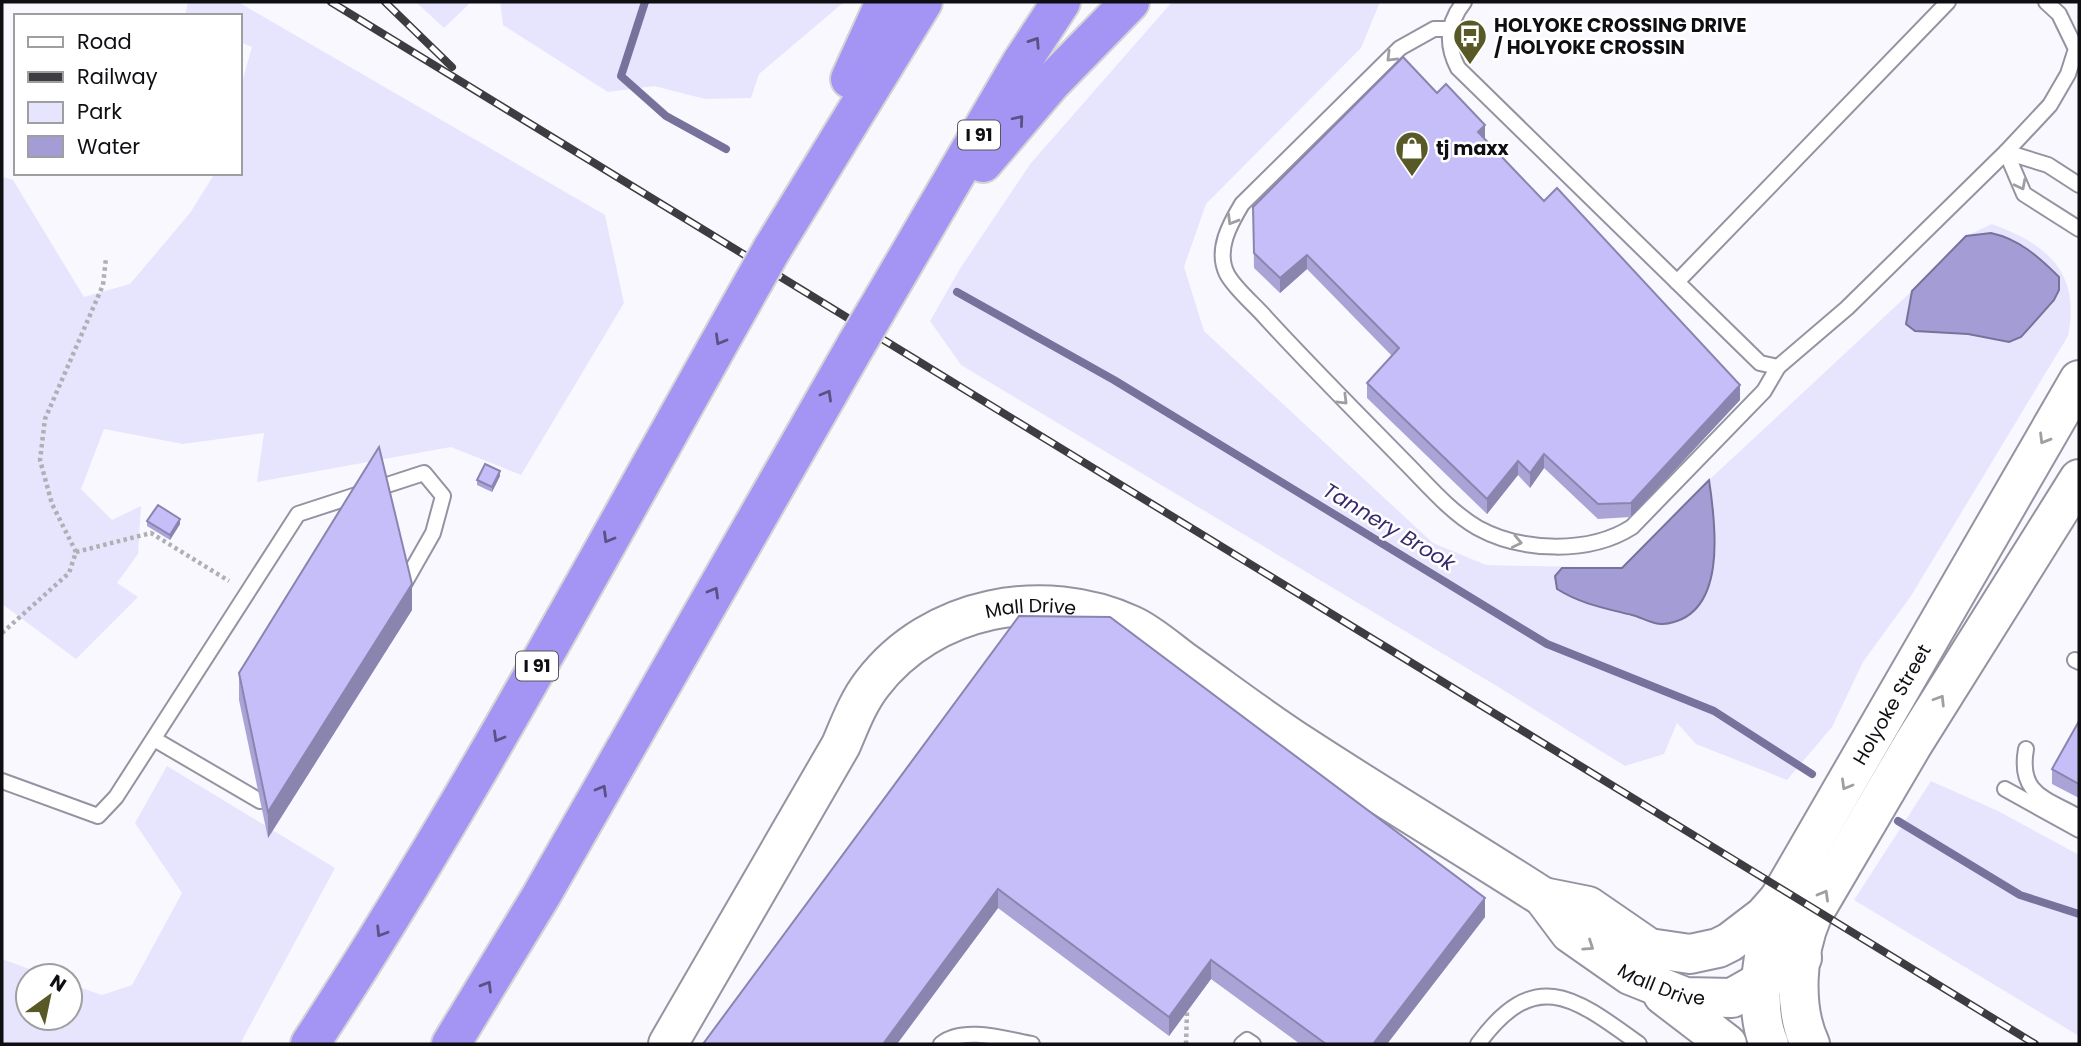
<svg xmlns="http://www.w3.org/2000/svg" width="2081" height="1046" font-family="Poppins,sans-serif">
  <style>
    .green { fill: #e7e5fe }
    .water { fill: #a49dd5; stroke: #77729b; stroke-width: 2 }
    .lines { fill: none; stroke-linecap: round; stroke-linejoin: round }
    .stream { stroke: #77729b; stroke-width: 8 }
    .lane-casing { stroke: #9493a1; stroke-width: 18 }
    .secondary-casing { stroke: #9493a1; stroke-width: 42 }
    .highway-casing { stroke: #d4d4d5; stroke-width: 42 }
    .path { stroke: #b0afb4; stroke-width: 4.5; stroke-dasharray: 3.5 3.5; stroke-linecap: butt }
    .lane { stroke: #fff; stroke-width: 14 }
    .secondary { stroke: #fff; stroke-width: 38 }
    .highway { stroke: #a495f5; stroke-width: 38 }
    .rail-casing { stroke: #3d3c41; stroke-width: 8 }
    .rail { stroke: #fff; stroke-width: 5; stroke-dasharray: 16; stroke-linecap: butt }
    .highway-bridge-casing { stroke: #d4d4d5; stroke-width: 42; stroke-linecap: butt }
    .highway-bridge { stroke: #a495f5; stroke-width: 38 }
    .wall { fill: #a9a3d6 }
    .shaded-wall { fill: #8a85ae }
    .building { fill: #c5bef9; stroke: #8a85ae; stroke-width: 2 }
    .oneway { stroke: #5a5284 }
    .oneway2 { stroke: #9f9fa1 }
    .labels { text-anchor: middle; stroke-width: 5; stroke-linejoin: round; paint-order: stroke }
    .shield { fill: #fff; stroke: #57565a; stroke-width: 2 }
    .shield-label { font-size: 18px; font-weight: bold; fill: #0f0e13 }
    .poi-label { font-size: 19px; font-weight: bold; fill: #0f0e13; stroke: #fff; text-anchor: start }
    .street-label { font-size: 19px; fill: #0f0e13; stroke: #fff }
    .water-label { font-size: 21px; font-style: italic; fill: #39296c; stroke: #fff }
  </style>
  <rect width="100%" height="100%" fill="#f9f8fe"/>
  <g class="green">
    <path d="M188,2H238L605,215L624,303L521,475L451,447L257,482L264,433L183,444L104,429L81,489L112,520L141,506L138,554L117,583L138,597L76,659L2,604V177L13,180L84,297L130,284L190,213L215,173H240V89L252,47L240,42V16H185Z"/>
    <path d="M416,2H471L444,28Z"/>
    <path d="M500,2H844L759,74L751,98L705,99L654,86L608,92L503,25Z"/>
    <path d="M1172,2H1380L1361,48L1206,204L1184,267L1204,331L1433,543L1486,565L1622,568L1709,480L1912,291L1966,236L1992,224C2046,244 2081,271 2068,336L1911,596L1863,662L1832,727L1787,780L1696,744L1677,723L1664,754L1625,766L1500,688L961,365L930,321L961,267L1031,163Z"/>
    <path d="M167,766L335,868L240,1044H2V959L49,976H28V1018H70V984L102,995L132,985L182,893L135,823Z"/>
    <path d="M1931,781L1998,811L2079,855V1036L1854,900Z"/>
  </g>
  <g class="water">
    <path d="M1991,233C2019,239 2039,257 2059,277V290L2054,300L2021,337L2009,342L1968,334L1915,331L1906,324L1912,291L1966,236Z"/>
    <path d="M1709,480C1716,526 1728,618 1663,624C1653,625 1641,617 1632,615C1604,608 1581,604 1557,589L1555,576L1562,568H1622Z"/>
  </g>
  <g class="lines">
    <g class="stream">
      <path d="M645,2L621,76L666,116L726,149"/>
      <path d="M957,292L1114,380L1547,644L1714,711L1812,774"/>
      <path d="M1898,821L2020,895L2079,914"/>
    </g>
    <g class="lane-casing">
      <g id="lane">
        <path d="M1464,2C1447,23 1446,45 1458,68L1760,363L1778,367L1847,308L2006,152L2050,105L2068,74L2076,49L2059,14L2046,2"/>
        <path d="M1450,29H1434L1400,48L1242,204C1230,224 1215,250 1227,274C1235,289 1255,305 1266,318C1311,367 1357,413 1403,460C1426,483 1450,512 1478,528C1522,552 1590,554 1632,527L1764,391L1778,367"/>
        <path d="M2079,185L2048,165L2006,152L2024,194L2079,229"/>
        <path d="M1677,282L1948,2"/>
        <path d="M2075,660L2079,662"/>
        <path d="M154,739L260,801L277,792"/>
        <path d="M2026,749C2018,794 2045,798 2079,817"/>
        <path d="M2,781L98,816L116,797L298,514L424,473L443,496L433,533L400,591"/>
        <path d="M2005,789L2079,830"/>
        <path d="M941,1044C963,1026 1005,1039 1032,1044"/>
        <path d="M1242,1044L1247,1040L1253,1044"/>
        <path d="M1478,1044C1535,966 1574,997 1639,1044"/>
      </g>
    </g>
    <g class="secondary-casing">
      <g id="secondary">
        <path d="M1543,897L1588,906L1649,948L1690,954L1718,948L1730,942L1764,916L1779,899"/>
        <path d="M1663,995L1727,1044"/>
        <path id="s1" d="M668,1044L841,745C850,724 858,702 872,684C931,606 1044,585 1131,625C1149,633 1167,649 1183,661C1224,690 1263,720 1305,747C1383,798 1464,846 1543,897L1570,933L1630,975L1685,997L1732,998L1802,958"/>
        <path id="s2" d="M1769,1044C1752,1005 1764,938 1779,899L2079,380"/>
        <path d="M1810,1044C1793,1008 1796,952 1812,916L1913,744L2079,479"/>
      </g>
    </g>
    <g class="highway-casing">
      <g id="highway">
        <path d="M850,79L885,2"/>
        <path d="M983,163L1052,82L1130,2"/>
        <path d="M772,249L923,2"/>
        <path d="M876,311L1021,63L1061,2"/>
        <path d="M310,1044C471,798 609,537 754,281"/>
        <path d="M451,1044L541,896L856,345"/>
      </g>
    </g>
    <g class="path">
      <path d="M76,552L151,533L229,581"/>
      <path d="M2,633L69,573L76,552L52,504L40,460L45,419L103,285L106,258"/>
      <path d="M1186,1044L1187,1012"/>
    </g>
    <use href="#lane" class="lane"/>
    <use href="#secondary" class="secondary"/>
    <use href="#highway" class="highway"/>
    <g class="rail-casing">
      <g id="rail">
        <path d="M331,2L2035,1044"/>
        <path d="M385,2L452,67"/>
      </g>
    </g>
    <use href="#rail" class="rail"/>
    <g class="highway-bridge-casing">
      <g id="highway-bridge">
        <path d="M754,281L772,249"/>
        <path d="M856,345L876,311"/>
      </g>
    </g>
    <use href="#highway-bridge" class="highway-bridge"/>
  </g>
  <g class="wall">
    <path d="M1437,93L1485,139L1544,201L1740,400L1631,517L1598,519L1544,468L1530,488L1518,475L1487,514L1367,398V383L1392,356L1307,269L1280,293L1254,268L1253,207Z"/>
    <path d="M500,476L492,492L477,485V480Z"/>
    <path d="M147,521L180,524L170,540L147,526Z"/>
    <path d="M412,610L268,838L239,700V673Z"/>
    <path d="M1019,616L1485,917L1387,1044H1300L1211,979L1169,1036L998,908L897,1044Z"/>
    <path d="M2079,721V798L2052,784V769Z"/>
  </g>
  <g class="shaded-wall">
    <path d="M1485,125V140L1478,132Z"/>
    <path d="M1307,255V269L1280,293V278Z"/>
    <path d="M1740,385V400L1631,517V503Z"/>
    <path d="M1544,454V468L1530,488V473Z"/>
    <path d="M1518,461V475L1487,514V499Z"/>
    <path d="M500,471V476L492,492V487Z"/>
    <path d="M180,519V524L170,540V535Z"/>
    <path d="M412,584V610L268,838V812Z"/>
    <path d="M998,889V908L897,1044H883Z"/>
    <path d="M1485,898V917L1387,1044H1373Z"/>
    <path d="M1211,960V979L1169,1036V1017Z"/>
  </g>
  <g class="building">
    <path d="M1403,57L1437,93L1446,84L1485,125L1478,132L1544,201L1557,188L1740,385L1631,503L1598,504L1544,454L1530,473L1518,461L1487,499L1367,383L1399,348L1307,255L1280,278L1254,253L1253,207Z"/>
    <path d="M379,447L412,584L268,812L239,673Z"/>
    <path d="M485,464L500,471L492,487L477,480Z"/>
    <path d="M158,505L180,519L170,535L147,521Z"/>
    <path d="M1019,616L1110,617L1485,898L1373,1044H1326L1211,960L1169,1017L998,889L883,1044H703Z"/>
    <path d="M2079,721V784L2052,769Z"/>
  </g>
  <defs><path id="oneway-chevron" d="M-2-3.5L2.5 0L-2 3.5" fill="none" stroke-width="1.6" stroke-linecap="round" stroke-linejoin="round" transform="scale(1.75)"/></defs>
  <g class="oneway">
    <use href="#oneway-chevron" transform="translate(1035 42) rotate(-57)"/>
    <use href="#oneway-chevron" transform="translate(1019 120) rotate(-50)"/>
    <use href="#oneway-chevron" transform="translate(720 340) rotate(120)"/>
    <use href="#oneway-chevron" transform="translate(827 395) rotate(-60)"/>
    <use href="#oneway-chevron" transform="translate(608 538) rotate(120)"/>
    <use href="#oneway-chevron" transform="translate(714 592) rotate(-60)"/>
    <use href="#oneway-chevron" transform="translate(498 737) rotate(120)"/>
    <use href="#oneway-chevron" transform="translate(602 790) rotate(-60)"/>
    <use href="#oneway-chevron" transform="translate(381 932) rotate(122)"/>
    <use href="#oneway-chevron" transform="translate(487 986) rotate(-59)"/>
  </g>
  <g class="oneway2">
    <use href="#oneway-chevron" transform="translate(1391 57) rotate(135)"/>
    <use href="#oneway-chevron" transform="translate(2021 185) rotate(63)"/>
    <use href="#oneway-chevron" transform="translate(1232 220) rotate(121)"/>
    <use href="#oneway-chevron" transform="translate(1343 400) rotate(45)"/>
    <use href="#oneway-chevron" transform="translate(2044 439) rotate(121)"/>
    <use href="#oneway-chevron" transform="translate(1517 542) rotate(12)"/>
    <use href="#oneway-chevron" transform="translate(1940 700) rotate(-58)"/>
    <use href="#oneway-chevron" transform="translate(1846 785) rotate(120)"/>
    <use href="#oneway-chevron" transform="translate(1824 895) rotate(-60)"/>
    <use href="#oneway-chevron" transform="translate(1589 946) rotate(34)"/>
  </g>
  <defs>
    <g id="bus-pin" transform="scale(1.75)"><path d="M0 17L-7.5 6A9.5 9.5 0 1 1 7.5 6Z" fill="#585926" stroke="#fff"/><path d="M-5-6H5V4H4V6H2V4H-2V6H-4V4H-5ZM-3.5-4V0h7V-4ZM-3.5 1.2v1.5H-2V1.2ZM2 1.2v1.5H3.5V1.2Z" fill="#fff"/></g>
    <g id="shop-pin" transform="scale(1.75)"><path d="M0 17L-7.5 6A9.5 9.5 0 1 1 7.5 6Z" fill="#585926" stroke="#fff"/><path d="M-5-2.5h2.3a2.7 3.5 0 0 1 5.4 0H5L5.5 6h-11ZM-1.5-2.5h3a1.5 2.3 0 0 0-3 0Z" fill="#fff"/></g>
  </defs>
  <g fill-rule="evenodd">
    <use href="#bus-pin" x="1470" y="36"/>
    <use href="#shop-pin" x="1412" y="148"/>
  </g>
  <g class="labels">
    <g class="shield">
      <rect x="958" y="120.5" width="42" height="29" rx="5"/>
      <rect x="516" y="651.5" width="42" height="29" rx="5"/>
    </g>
    <g class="shield-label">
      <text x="979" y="141">I 91</text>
      <text x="537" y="672">I 91</text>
    </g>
    <g class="poi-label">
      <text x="1494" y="32">HOLYOKE CROSSING DRIVE<tspan x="1494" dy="22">/ HOLYOKE CROSSIN</tspan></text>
      <text x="1436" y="155">tj maxx</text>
    </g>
    <g class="street-label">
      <text dy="7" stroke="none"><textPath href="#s1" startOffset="597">Mall Drive</textPath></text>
      <text dy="7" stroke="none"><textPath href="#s2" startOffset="373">Holyoke Street</textPath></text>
      <text dy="7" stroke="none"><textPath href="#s1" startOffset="1346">Mall Drive</textPath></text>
    </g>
    <g class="water-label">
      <text transform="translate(1389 527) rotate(31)" y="7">Tannery Brook</text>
    </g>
  </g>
  <rect width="2081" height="1046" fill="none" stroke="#0f0e13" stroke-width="7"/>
  <rect x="14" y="14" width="228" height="161" fill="#ffffff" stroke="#9f9fa1" stroke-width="2"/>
  <rect x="28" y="37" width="35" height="10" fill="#ffffff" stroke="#9f9fa1" stroke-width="2"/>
  <text x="77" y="49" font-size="21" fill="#0f0e13">Road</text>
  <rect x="28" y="72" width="35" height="10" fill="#3d3c41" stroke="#9f9fa1" stroke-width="2"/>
  <text x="77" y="84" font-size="21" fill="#0f0e13">Railway</text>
  <rect x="28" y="102" width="35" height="21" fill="#e7e5fe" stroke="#9f9fa1" stroke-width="2"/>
  <text x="77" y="119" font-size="21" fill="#0f0e13">Park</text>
  <rect x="28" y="136" width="35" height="21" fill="#a49dd5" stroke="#9f9fa1" stroke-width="2"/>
  <text x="77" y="154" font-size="21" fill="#0f0e13">Water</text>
  <g transform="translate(49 997) rotate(33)"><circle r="33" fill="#ffffff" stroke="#9f9fa1" stroke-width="2"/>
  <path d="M0-5L12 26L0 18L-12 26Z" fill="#585926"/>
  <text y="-10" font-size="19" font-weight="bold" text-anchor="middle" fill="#0f0e13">N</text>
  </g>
</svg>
